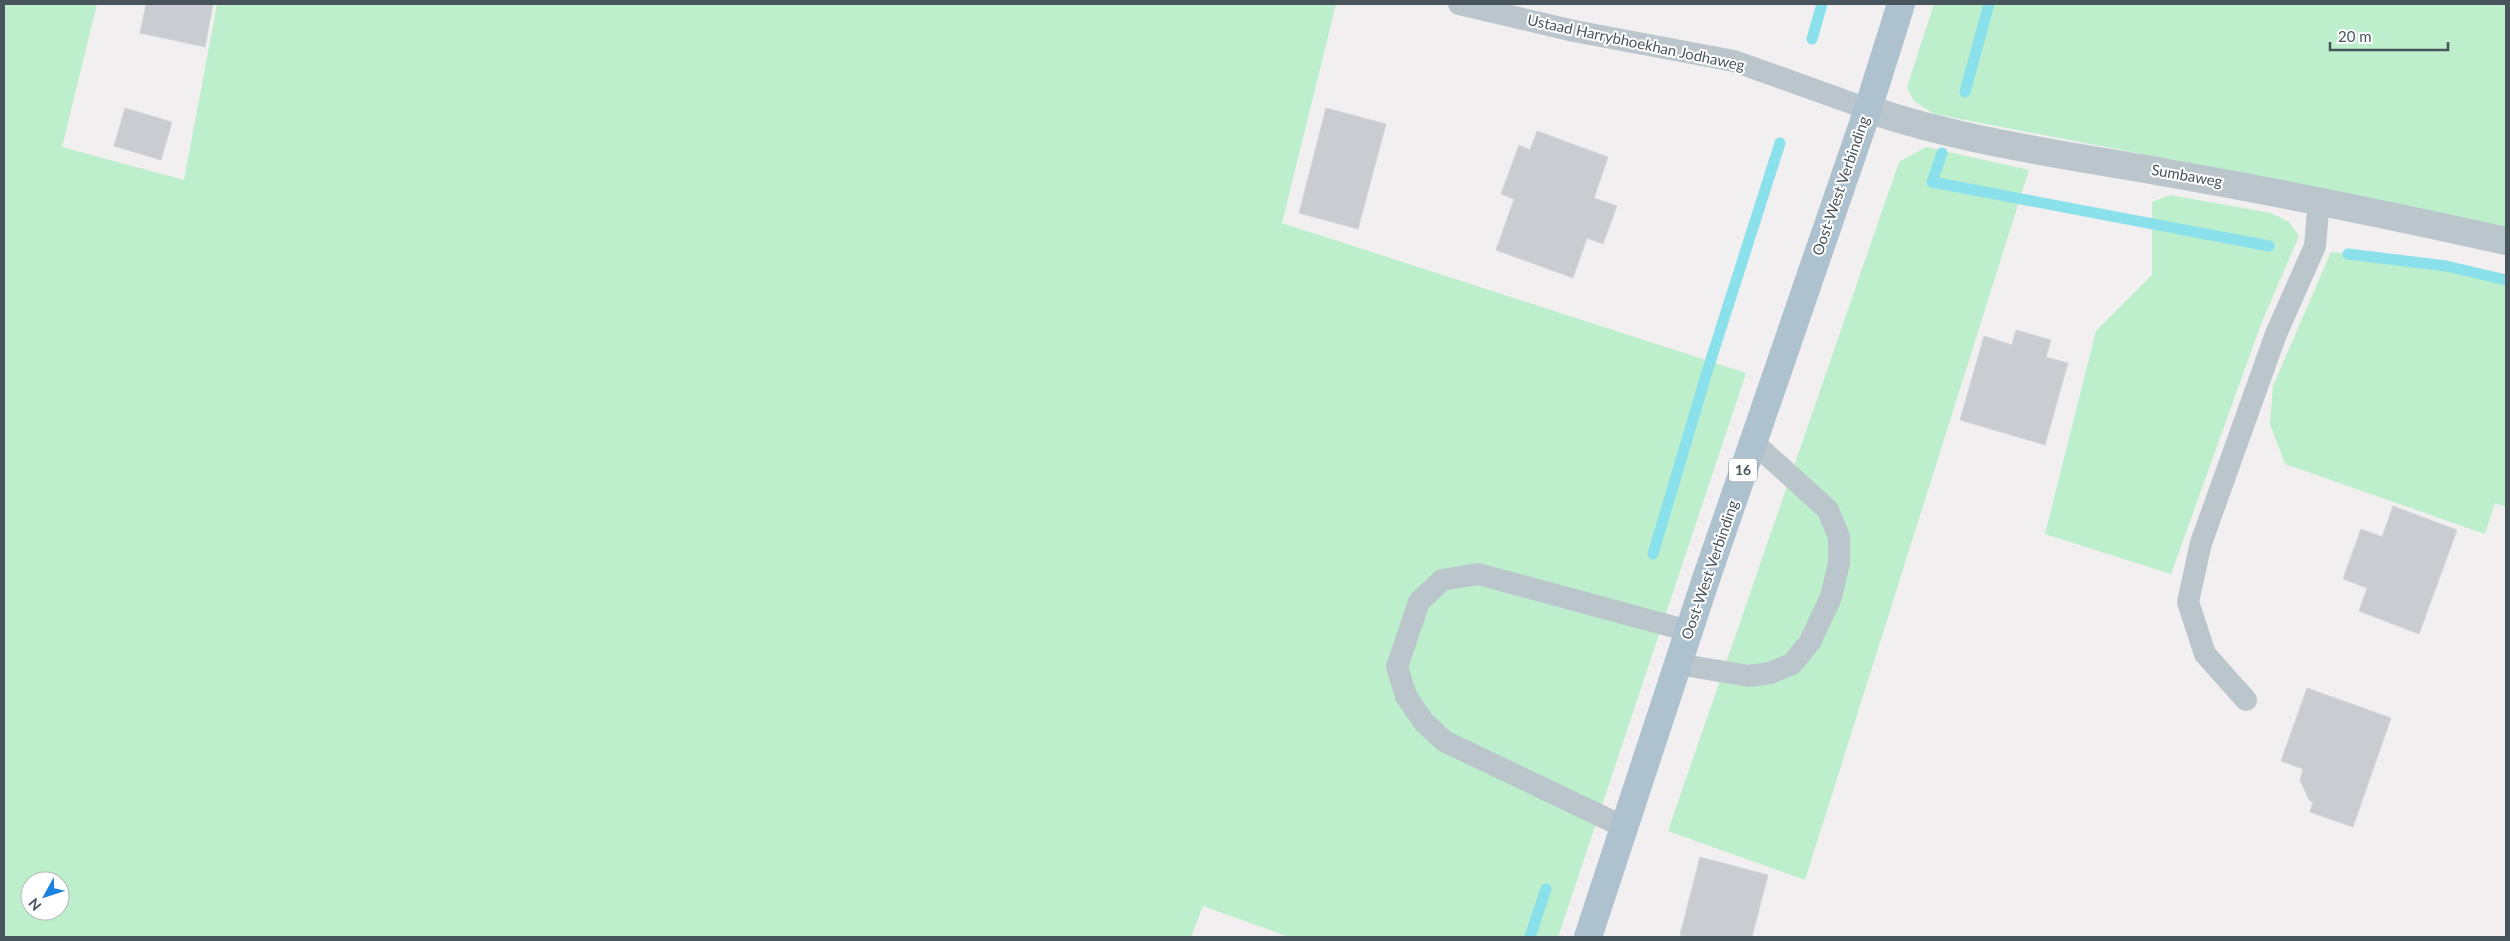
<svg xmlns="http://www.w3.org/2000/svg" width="2510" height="941" font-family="Lato,sans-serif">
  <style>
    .green { fill: #bdefcc; fill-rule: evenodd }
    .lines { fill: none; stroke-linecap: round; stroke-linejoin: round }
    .stream { stroke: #8ae0eb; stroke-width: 11 }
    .building { fill: #c9ccd1; stroke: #d3d6da }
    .lane { stroke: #bac5cc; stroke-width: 22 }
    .street { stroke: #bac5cc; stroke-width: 28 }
    .primary { stroke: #aec1ce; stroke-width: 28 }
    .labels { text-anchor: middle; stroke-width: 4; stroke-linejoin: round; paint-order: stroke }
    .shield { fill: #fff; stroke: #7e878d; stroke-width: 1 }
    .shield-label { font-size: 14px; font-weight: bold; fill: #47545c }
    .street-label { font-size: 15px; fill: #47545c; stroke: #fff }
  </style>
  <rect width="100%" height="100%" fill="#f1efef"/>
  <g class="green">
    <path d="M4,4H97L62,147L184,180L217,4H1336L1282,223L1746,373L1558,937H1289L1203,906L1191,937H4ZM30,881H60V911H30Z"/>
    <path d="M1934,4H2506V230L2236,172L1934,114L1914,101L1907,87Z"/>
    <path d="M1926,147L2029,170L1805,880L1668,831L1899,162Z"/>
    <path d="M2170,195L2271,213L2289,222L2299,236L2261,324L2171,574L2045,534L2096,331L2152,275V202Z"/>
    <path d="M2331,252L2446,266L2506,280V507L2495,503L2485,534L2285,464L2270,424L2273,386Z"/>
  </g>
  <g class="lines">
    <g class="stream">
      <path d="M1812,39L1822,4"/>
      <path d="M1965,92L1989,4"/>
      <path d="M1942,153L1932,182L2269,246"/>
      <path d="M2348,254L2446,266L2506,280"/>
      <path d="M1653,554L1707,372L1780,143"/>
      <path d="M1530,937L1546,889"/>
    </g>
  </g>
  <g class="building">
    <path d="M146,4H213L205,47L140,33Z"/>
    <path d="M125,108L172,122L161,160L114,146Z"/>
    <path d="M1326,108L1386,124L1358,229L1299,213Z"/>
    <path d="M1537,131L1608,157L1594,198L1617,206L1603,244L1587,238L1573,278L1496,250L1514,199L1501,194L1519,145L1530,150Z"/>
    <path d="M2016,330L2051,340L2046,357L2068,363L2045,445L1960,420L1984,336L2012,345Z"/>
    <path d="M2393,506L2457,530L2419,634L2359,611L2367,588L2343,579L2361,529L2382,537Z"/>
    <path d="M2307,688L2391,718L2353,827L2310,812L2313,802L2309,800L2300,780L2303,769L2281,761Z"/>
    <path d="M1700,857L1768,875L1752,937H1688L1680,935Z"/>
  </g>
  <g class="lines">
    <g class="lane">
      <path d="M1459,4L1574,31L1734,61L1868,109"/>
      <path d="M1678,664L1749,676L1770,673L1792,664L1810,642L1831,597L1839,563V537L1828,510L1753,442"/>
      <path d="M2246,700L2205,654L2188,602L2201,543L2276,334L2315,246L2319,199"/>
      <path d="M1624,827L1444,741L1423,721L1406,696L1397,667L1419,602L1442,580L1478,574L1689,631"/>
    </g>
    <path class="street" d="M1868,109C1964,142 2068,155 2168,173C2281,193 2394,216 2506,241"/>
    <path class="primary" d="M1588,937L1705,582L1868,109L1901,4"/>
  </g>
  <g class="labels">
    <rect class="shield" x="1729" y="458.5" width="28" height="23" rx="4"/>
    <g class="shield-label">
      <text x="1743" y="475">16</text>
    </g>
    <g class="street-label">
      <text transform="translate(1636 43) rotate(12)" y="5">Ustaad Harrybhoekhan Jodhaweg</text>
      <text transform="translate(2187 176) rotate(10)" y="5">Sumbaweg</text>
      <text transform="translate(1841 186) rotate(-71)" y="5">Oost-West Verbinding</text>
      <text transform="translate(1710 570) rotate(-71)" y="5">Oost-West Verbinding</text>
    </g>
  </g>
  <rect width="2510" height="941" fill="none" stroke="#47545c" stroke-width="10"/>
  <g transform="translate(45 896) rotate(230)"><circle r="24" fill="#ffffff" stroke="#b5bbbe"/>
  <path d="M0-4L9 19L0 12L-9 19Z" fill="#1a83e0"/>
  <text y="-8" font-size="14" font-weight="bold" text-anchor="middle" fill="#47545c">N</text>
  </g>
  <path d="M2330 42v8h118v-8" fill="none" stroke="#47545c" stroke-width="2.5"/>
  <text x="2338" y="42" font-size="15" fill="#47545c" stroke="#ffffff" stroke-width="4" paint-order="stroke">20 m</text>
</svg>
